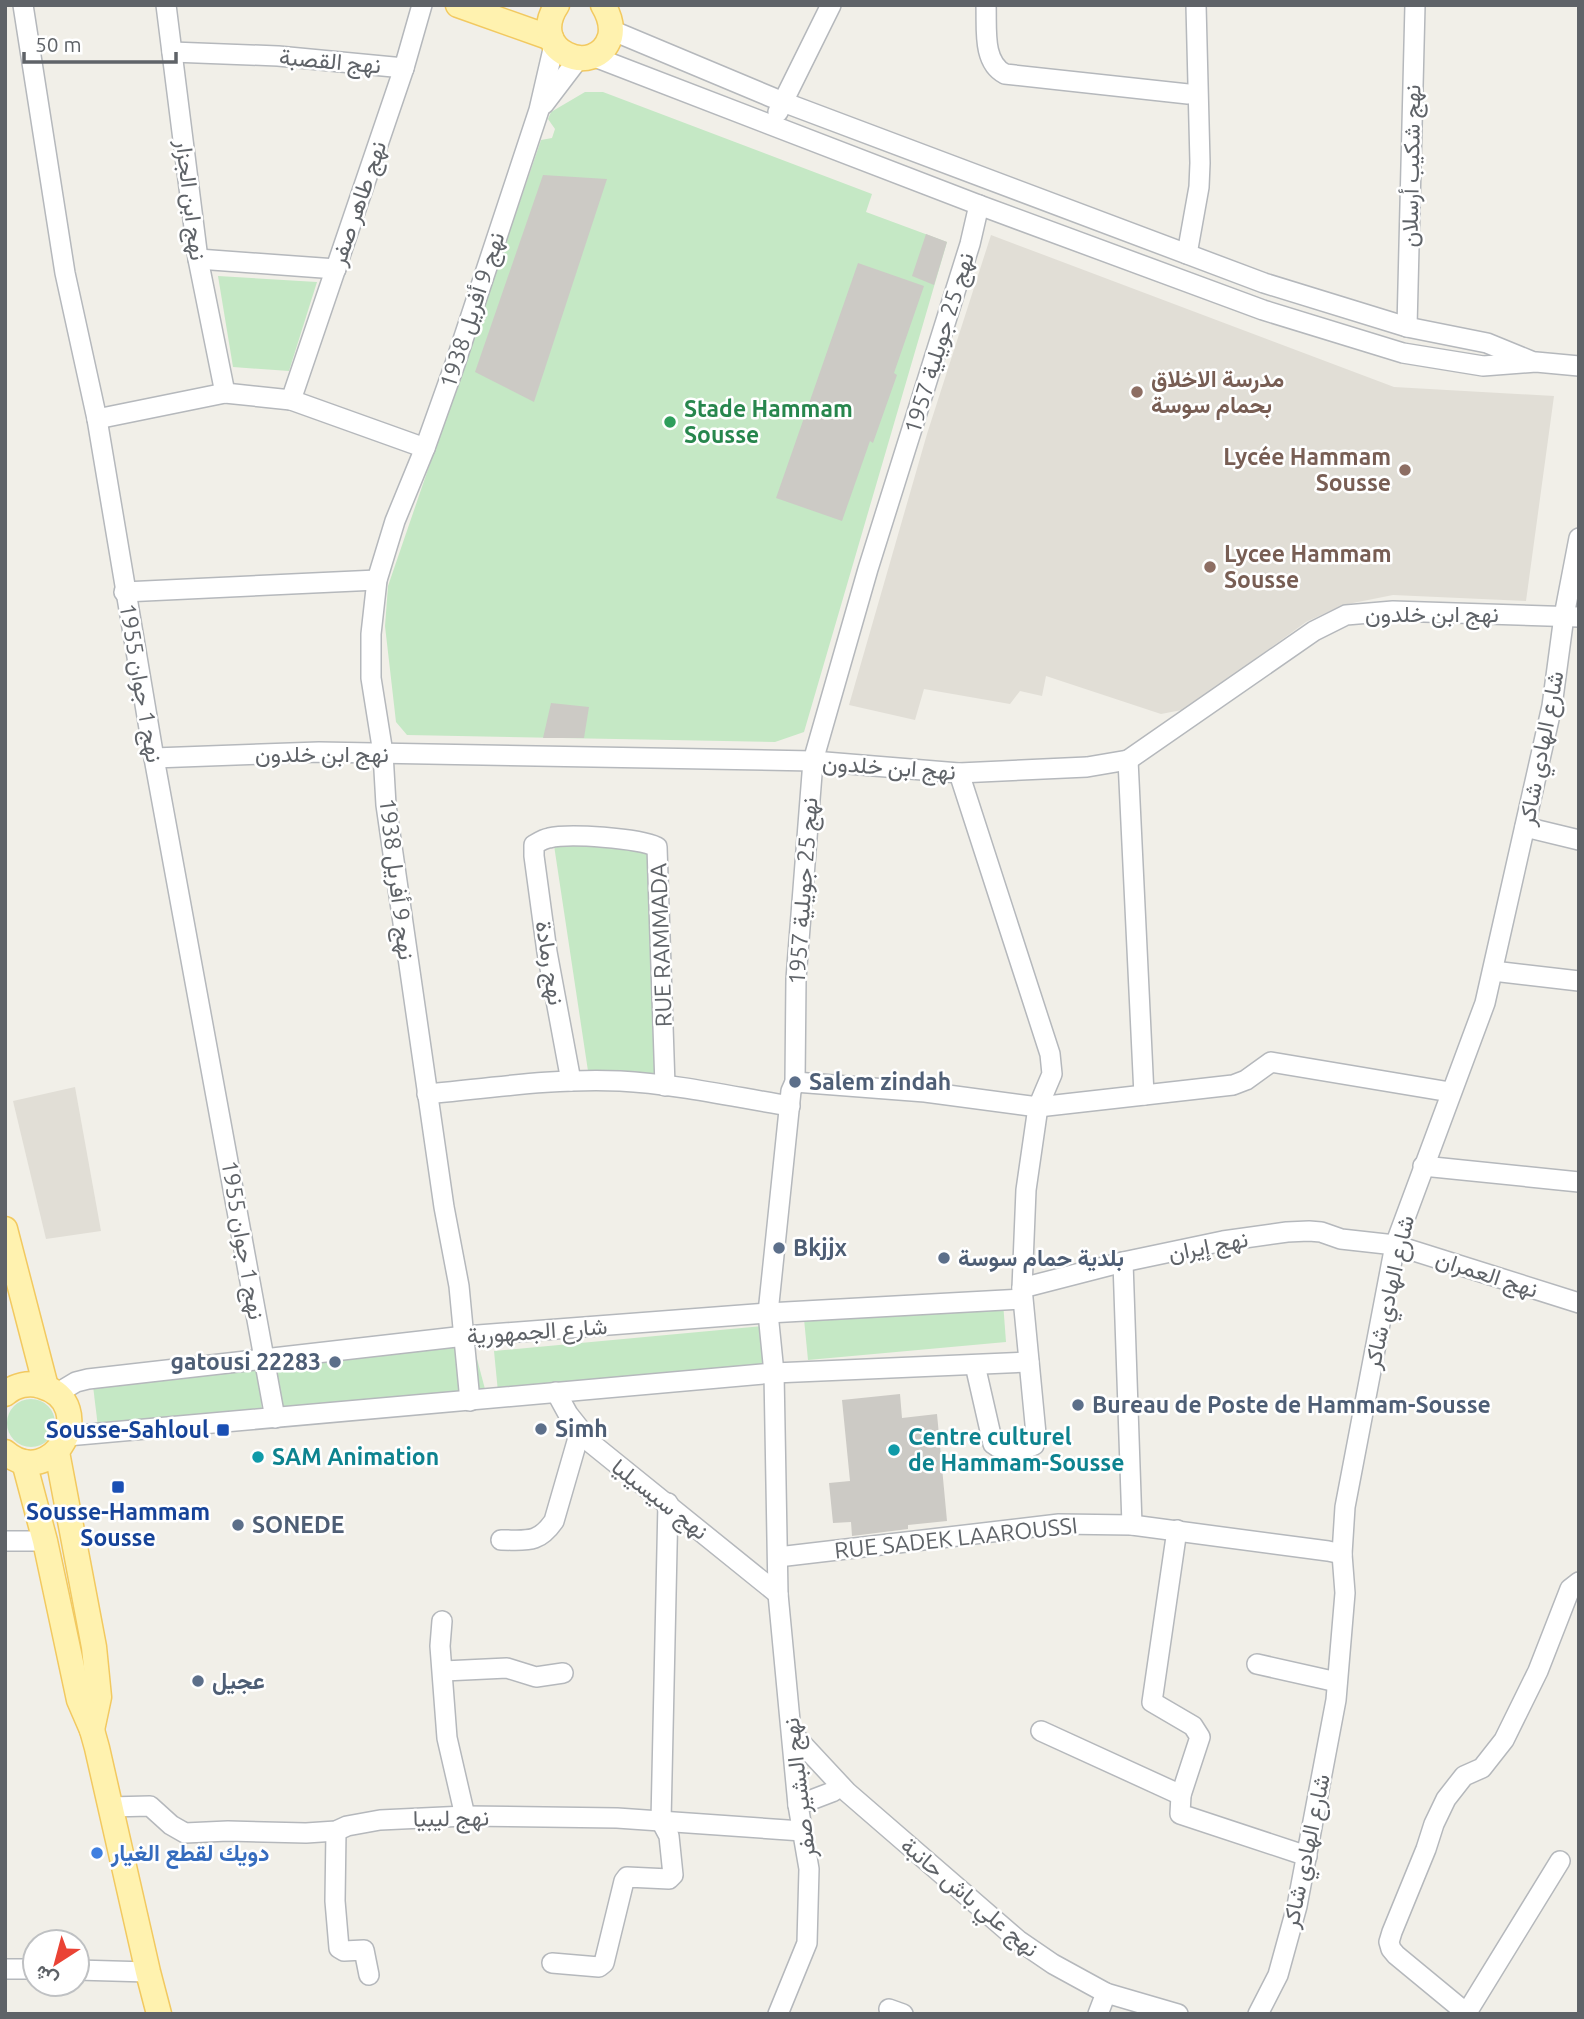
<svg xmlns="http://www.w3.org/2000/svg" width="1584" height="2019" font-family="Ubuntu,Vazirmatn,sans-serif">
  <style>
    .education { fill: #e1ded6 }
    .green { fill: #c5e8c5 }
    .building { fill: #cccac5 }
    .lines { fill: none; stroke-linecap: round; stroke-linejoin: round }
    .minor-casing { stroke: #b5b8bc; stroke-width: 22 }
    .major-casing { stroke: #f2c960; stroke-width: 27 }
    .minor { stroke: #fff; stroke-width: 19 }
    .major { stroke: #fff2af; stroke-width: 24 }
    .education-dot { fill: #8d6e63; stroke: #fff; stroke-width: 2.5 }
    .leisure-dot { fill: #2e9e5b; stroke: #fff; stroke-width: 2.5 }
    .service-dot { fill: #5c6f8a; stroke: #fff; stroke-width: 2.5 }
    .transit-dot { fill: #1a4fb4; stroke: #fff; stroke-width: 2.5 }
    .culture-dot { fill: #0f9aa8; stroke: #fff; stroke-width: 2.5 }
    .shop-dot { fill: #3f7fe0; stroke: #fff; stroke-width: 2.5 }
    .labels { text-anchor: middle; stroke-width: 5; stroke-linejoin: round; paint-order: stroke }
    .street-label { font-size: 23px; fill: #5f6368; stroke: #fff }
    .education-label { font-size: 23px; font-weight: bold; fill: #785e54; stroke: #fff; text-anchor: start }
    .leisure-label { font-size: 23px; font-weight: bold; fill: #27864d; stroke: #fff; text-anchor: start }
    .service-label { font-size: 23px; font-weight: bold; fill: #4e5e75; stroke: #fff; text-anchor: start }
    .transit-label { font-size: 23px; font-weight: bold; fill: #164399; stroke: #fff; text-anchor: end }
    .culture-label { font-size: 23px; font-weight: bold; fill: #0d838f; stroke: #fff; text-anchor: start }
    .shop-label { font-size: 23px; font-weight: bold; fill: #366cbe; stroke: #fff; text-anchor: start }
  </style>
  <rect width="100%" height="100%" fill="#f1efe8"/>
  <g class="education">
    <path d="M991,235L1394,387L1554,396L1526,601L1393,595L1343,605L1306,622L1187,709L1161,714L1046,676L1042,696L1020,691L1010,704L924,689L915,720L849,705L927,434Z"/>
    <path d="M75,1087L101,1231L46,1239L13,1101Z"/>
  </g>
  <g class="green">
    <path d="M585,92H603L872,194L866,212L947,242L804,732L775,742L407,735L396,722L385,626L388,586L541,140L552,138L555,129L548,119L551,112Z"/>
    <path d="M218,276L317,282L289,371L233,367Z"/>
    <path d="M552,832L649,837L658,1080L639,1073L588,1071Z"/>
    <path d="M1003,1302L1006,1342L808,1360L804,1319Z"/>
    <path d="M763,1326L765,1367L498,1392L494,1351Z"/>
    <path d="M472,1340L490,1408L282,1426L275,1368Z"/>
    <path d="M258,1369L262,1410L98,1427L93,1386Z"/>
    <circle cx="31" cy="1423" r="24"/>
  </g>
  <g class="building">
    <path d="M543,175L607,179L534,402L475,372Z"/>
    <path d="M926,234L947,242L934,285L912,276Z"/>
    <path d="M858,263L924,286L894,373L897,375L873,443L870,441L842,521L776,498Z"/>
    <path d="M551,703L589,707L584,738H543Z"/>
    <path d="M900,1394L902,1418L937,1414L947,1521L908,1525V1529L852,1536L851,1522L833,1523L829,1483L850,1481L842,1400Z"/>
  </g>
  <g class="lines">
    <g class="minor-casing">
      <g id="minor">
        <path d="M23,5L65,273L97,419L154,758L275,1418"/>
        <path d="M166,5L198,259L225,393"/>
        <path d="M986,5C987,28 982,62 1005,74L1188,94"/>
        <path d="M611,30L783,102L1264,283L1407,327L1487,343L1531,361"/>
        <path d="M172,52L278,56L404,68"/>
        <path d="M592,56L979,205L1263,310L1403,353L1483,366L1536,362L1579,366"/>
        <path d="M544,104L579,58"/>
        <path d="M778,112L831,5"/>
        <path d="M1187,254L1199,187L1200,163L1196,5"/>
        <path d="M198,259L336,269"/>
        <path d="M1407,327L1415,5"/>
        <path d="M291,400L404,68L422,5"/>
        <path d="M97,419L225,393L291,400L425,448"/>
        <path d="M124,592L377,580"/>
        <path d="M154,758L319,752L813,761L959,773L1087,767L1128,760L1314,631L1346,615L1393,611L1579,617"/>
        <path d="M1128,760L1144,1095"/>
        <path d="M959,773L1050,1054L1052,1074L1038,1107L1026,1190L1022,1288L1036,1434L1034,1445C1021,1451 1004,1453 993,1444L975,1365"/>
        <path d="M1525,827L1579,840"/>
        <path d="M1493,971L1579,981"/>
        <path d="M571,1081L547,952L534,856V845C539,842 543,839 549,838C569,833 638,838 657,847L665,1086"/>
        <path d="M795,1082L925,1092L1038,1107L1233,1085L1246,1080L1271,1062L1450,1092"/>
        <path d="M427,1094C491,1088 556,1078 620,1081C677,1084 734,1097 790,1106"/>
        <path d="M1423,1166L1579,1182"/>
        <path d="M1123,1262L1132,1525"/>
        <path d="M1022,1288L1123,1262L1223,1241L1287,1232L1309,1231L1321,1232L1341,1239L1395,1245L1579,1303"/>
        <path d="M556,1392L568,1414L591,1443L778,1594"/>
        <path d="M56,1394L76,1382L88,1379L465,1336L768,1313L1022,1299"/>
        <path d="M470,1401L459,1286L444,1207L386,805L383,753L371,678V634L377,580L395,521L425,448L455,364L539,110L554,45"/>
        <path d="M67,1436L774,1373L1029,1362"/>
        <path d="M1177,1530L1152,1702L1193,1726L1200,1737L1181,1795L1180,1814L1307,1856"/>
        <path d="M501,1540C527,1540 538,1544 554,1521L580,1431"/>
        <path d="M5,1541H45"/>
        <path d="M778,1557L1059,1524L1132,1525L1328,1551L1342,1554"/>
        <path d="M442,1621L440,1646L447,1738L465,1816"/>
        <path d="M1257,1664L1337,1682"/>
        <path d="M444,1671L507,1668L536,1677L563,1673"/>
        <path d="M1041,1731L1181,1795"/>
        <path d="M792,1733L847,1792L1018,1940L1053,1964L1106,1993L1178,2014"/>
        <path d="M798,1805L832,1792L841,1786"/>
        <path d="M109,1807L150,1806L171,1825L185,1833L228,1831L306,1833L336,1831L347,1826L380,1820L465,1816L617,1818L802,1831"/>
        <path d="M336,1831L335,1901L339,1948L344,1951L364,1950L369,1975"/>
        <path d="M552,1963L599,1967L604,1963L624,1881L627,1877L669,1879L673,1875L669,1836L661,1821L668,1503"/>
        <path d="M5,1969H35"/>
        <path d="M77,1970L148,1972"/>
        <path d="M889,2009L903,2014"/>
        <path d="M778,2014L807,1943L809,1869L798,1805L778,1594L774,1373L768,1313L791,1091L795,1082L796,979L813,761L868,569L970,244L979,205"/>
        <path d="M1098,2014L1106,1993"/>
        <path d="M1258,2014L1278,1975L1297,1906L1336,1700L1345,1593L1342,1554L1345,1507L1395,1245L1485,1003L1552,706L1564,616L1579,538"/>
        <path d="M1463,2014L1459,2007L1396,1955L1391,1949L1389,1942L1392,1932L1426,1849L1434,1824L1446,1799L1464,1776L1482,1768L1504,1740L1538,1671L1570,1589L1579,1582"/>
        <path d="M1466,2014L1560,1861"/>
      </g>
    </g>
    <g class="major-casing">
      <g id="major">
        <path d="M458,5L551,38"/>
        <path d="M557,5C526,51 596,80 610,37C613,25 609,15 603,5"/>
        <path d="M5,1229L46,1387"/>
        <path d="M5,1394C15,1385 29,1382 41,1386C102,1404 52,1493 5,1452"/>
        <path d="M57,1452L94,1647L99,1697L92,1730"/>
        <path d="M24,1462L45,1541L79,1700L92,1730L97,1748L148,1972L159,2014"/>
      </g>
    </g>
    <use href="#minor" class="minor"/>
    <use href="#major" class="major"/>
  </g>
  <g class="education-dot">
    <circle cx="1137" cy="392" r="7"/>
    <circle cx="1405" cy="470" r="7"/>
    <circle cx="1210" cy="567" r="7"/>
  </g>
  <circle class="leisure-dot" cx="670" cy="422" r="7"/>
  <g class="service-dot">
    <circle cx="795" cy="1082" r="7"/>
    <circle cx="779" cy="1248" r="7"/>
    <circle cx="944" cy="1258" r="7"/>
    <circle cx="335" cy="1362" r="7"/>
    <circle cx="1078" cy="1405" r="7"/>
    <circle cx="541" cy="1429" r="7"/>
    <circle cx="238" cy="1525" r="7"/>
    <circle cx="198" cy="1681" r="7"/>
  </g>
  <g class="transit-dot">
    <rect x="216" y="1423" width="14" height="14" rx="3.5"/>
    <rect x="111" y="1480" width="14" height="14" rx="3.5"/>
  </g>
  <g class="culture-dot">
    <circle cx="894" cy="1450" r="7"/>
    <circle cx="258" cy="1457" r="7"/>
  </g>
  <circle class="shop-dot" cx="97" cy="1853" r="7"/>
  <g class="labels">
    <g class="street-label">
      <text transform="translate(330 61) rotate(5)" y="8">نهج القصبة</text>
      <text transform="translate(1411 166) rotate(-89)" y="8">نهج شكيب أرسلان</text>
      <text transform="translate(191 200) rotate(83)" y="8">نهج ابن الجزار</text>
      <text transform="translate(358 203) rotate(-71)" y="8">نهج طاهر صفر</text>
      <text transform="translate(472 310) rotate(-72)" y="8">نهج 9 أفريل 1938</text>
      <text transform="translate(939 343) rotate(-73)" y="8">نهج 25 جويلية 1957</text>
      <text x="1432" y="622">نهج ابن خلدون</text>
      <text transform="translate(141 683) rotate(80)" y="8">نهج 1 جوان 1955</text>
      <text transform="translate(1541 748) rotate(-79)" y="8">شارع الهادي شاكر</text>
      <text x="322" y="762">نهج ابن خلدون</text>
      <text transform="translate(889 767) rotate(4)" y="8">نهج ابن خلدون</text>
      <text transform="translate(397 879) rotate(83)" y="8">نهج 9 أفريل 1938</text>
      <text transform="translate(803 891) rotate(-86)" y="8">نهج 25 جويلية 1957</text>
      <text transform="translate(661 945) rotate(-92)" y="8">RUE RAMMADA</text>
      <text transform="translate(550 963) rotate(81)" y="8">نهج رمادة</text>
      <text transform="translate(243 1240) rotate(80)" y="8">نهج 1 جوان 1955</text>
      <text transform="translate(1208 1246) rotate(-11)" y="8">نهج إيران</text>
      <text transform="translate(1487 1274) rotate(18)" y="8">نهج العمران</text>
      <text transform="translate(1389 1292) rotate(-77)" y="8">شارع الهادي شاكر</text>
      <text transform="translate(537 1331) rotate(-4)" y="8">شارع الجمهورية</text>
      <text transform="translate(660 1499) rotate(38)" y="8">نهج سيسيليا</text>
      <text transform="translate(956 1538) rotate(-6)" y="8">RUE SADEK LAAROUSSI</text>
      <text transform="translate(799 1788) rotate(-97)" y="8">نهج البشير صفر</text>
      <text transform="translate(451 1818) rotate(-1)" y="8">نهج ليبيا</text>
      <text transform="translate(1306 1851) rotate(-78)" y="8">شارع الهادي شاكر</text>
      <text transform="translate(970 1897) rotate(40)" y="8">نهج علي باش حانبة</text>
    </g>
    <g class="education-label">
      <text x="1151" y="387">مدرسة الاخلاق<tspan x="1151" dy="26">بحمام سوسة</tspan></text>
      <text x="1391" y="465" text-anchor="end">Lycée Hammam<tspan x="1391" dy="26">Sousse</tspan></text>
      <text x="1224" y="562">Lycee Hammam<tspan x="1224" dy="26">Sousse</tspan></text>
    </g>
    <g class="leisure-label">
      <text x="684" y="417">Stade Hammam<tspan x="684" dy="26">Sousse</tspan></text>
    </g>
    <g class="service-label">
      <text x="809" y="1090">Salem zindah</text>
      <text x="793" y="1256">Bkjjx</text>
      <text x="958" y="1266">بلدية حمام سوسة</text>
      <text x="321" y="1370" text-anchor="end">gatousi 22283</text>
      <text x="1092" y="1413">Bureau de Poste de Hammam-Sousse</text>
      <text x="555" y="1437">Simh</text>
      <text x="252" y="1533">SONEDE</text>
      <text x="212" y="1689">عجيل</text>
    </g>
    <g class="transit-label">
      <text x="209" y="1438">Sousse-Sahloul</text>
      <text x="118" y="1520" text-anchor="middle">Sousse-Hammam<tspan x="118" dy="26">Sousse</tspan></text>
    </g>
    <g class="culture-label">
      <text x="908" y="1445">Centre culturel<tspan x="908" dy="26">de Hammam-Sousse</tspan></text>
      <text x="272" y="1465">SAM Animation</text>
    </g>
    <g class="shop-label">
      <text x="111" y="1861">دويك لقطع الغيار</text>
    </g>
  </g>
  <rect width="1584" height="2019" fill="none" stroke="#5f6368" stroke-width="14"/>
  <g transform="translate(56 1963) rotate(216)"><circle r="33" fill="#ffffff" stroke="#bfc1c3" stroke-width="2"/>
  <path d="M0-5L12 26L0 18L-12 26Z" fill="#ea4335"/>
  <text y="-10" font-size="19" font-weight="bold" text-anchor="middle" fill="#5f6368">ش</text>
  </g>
  <path d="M24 52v10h152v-10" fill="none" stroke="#5f6368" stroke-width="3.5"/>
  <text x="35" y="52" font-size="21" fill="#5f6368" stroke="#ffffff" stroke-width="5" paint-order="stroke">50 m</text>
</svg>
